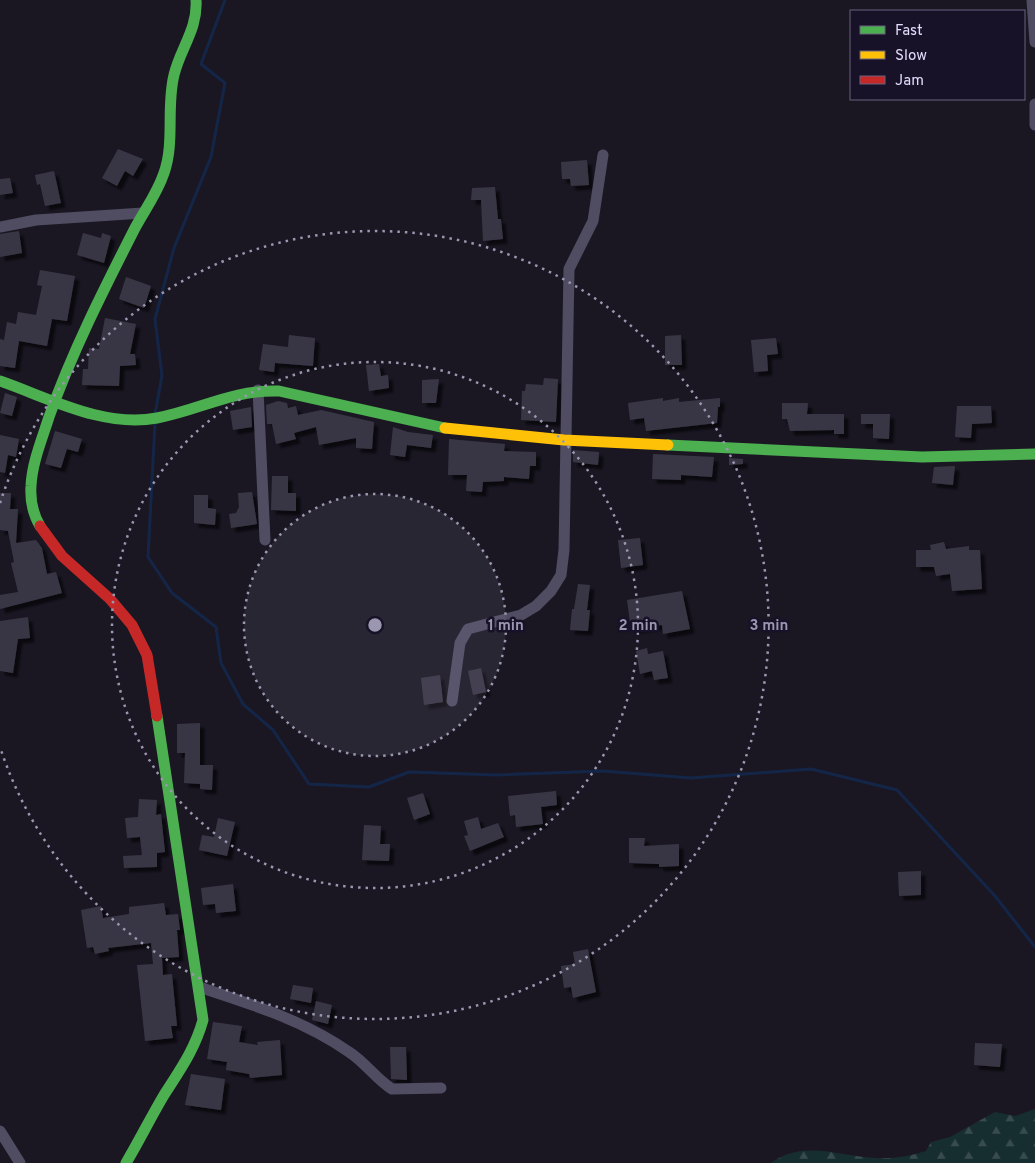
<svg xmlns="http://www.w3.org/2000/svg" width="1035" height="1163" font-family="Overpass,sans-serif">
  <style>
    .forest { fill: url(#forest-firs) }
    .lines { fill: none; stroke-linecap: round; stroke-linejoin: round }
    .stream { stroke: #142648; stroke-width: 3 }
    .building { fill: #393644; filter: url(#shadow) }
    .street { stroke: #504d63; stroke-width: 11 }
    .fast { stroke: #4caf50; stroke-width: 11 }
    .slow { stroke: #ffc107; stroke-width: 11 }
    .jam { stroke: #c62828; stroke-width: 11 }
    .ring { fill: none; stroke: #9b97b0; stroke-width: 2.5; stroke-dasharray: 2.5 5 }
    .centre { fill: #9b97b0; stroke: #171228; stroke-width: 2.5 }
    .ring-label { font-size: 15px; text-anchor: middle; font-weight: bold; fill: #9b97b0; stroke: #171228; stroke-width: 5; stroke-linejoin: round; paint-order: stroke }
  </style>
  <defs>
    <pattern id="forest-firs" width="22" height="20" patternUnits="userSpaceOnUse" patternTransform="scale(1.25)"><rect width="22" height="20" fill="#172e30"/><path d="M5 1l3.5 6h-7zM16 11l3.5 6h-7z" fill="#384c4f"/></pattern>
    <filter id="shadow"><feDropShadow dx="4.5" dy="4.5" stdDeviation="1" flood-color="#0009"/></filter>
  </defs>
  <rect width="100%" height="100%" fill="#1a1723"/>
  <path class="forest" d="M1035,1109V1163H771C804,1139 840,1157 876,1158C894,1159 910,1156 926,1151L931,1142L950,1137L995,1112L1015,1116Z"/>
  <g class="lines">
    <g class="stream">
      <path d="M155,414L162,376L155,319L174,248L211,157L225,83L201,64L225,0"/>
      <path d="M155,423L148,557L172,593L216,627L221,663L243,704L273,730L309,784L369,787L409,772L498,775L603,771L691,778L811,769L897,790L995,896L1035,947"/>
    </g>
  </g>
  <g class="building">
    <path d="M118,149L143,159L133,176L125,171L117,186L102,178Z"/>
    <path d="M587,160L589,185L571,186L570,179H562L561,162Z"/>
    <path d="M54,171L61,203L45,206L40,184L37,185L35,175Z"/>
    <path d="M10,178L13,193L0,195V179Z"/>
    <path d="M495,187L498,219H501L503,239L483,241L481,200H471L472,188Z"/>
    <path d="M19,231L22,253L0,257V234Z"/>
    <path d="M83,233L101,238L102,233L111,236L104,263L77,255Z"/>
    <path d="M40,270L75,276L67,321L52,319L47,346L19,341L15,368L0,366V339L4,340L7,322L16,324L18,312L36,315L42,286L37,285Z"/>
    <path d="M126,277L151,286L144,308L119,299Z"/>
    <path d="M105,318L136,324L130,354H135L136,365L120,366L119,386L82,385L83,369H88L89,348L99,349Z"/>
    <path d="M289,335L315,338L313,366L275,363L274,372L259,370L263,344L288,347Z"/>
    <path d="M681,335L682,365H665V336Z"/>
    <path d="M776,338L778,354L767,355L768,371L754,372L751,340Z"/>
    <path d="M379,364L381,376L388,375L389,388L369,391L366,365Z"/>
    <path d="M544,378L558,379L556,422L521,420L522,391H525L526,384L543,385Z"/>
    <path d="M439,379L436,403H422V380Z"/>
    <path d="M5,393L17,397L12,416L0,413Z"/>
    <path d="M663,398V401L679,398V402L720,398V407H718L717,423L646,431L644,418L630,420L628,403Z"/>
    <path d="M278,401L287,403L288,408L296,406L298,415L321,410L374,422L372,449L356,448V438L319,445L316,427L294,433L296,439L276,444L272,424H267L266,405Z"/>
    <path d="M782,403H808L807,414H844V434H834V430L790,431L787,419H782Z"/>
    <path d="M957,406H991L992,423L972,424L971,438L955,437Z"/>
    <path d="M251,407L252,427L233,430L230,411Z"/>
    <path d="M861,414H890L889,439L873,438V424H861Z"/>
    <path d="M393,427L408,432L433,435L431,448L407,445L405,457L390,455Z"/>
    <path d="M55,431L82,439L78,452L67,449L61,468L45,464Z"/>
    <path d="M0,435L19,439L16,457L8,455L5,473L0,472Z"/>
    <path d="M449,439L505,444L504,451L536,452V466H530L529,479L504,477V481L483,482L482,492L466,491L467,475H448Z"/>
    <path d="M573,450L599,452L598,465L573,462Z"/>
    <path d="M653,454L714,457L712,477L681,475V480L652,479Z"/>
    <path d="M729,458L743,459V464L729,465Z"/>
    <path d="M955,466L953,485L932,483L934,467Z"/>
    <path d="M272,476H288V493H296V511L271,510Z"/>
    <path d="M252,492L257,524L231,528L229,514L236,513L239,507L238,493Z"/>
    <path d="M0,493H11L10,509H18L16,543L36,540L42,548L47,574L56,572L62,593L0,609V595L18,592L11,563L14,562L8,531L0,530Z"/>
    <path d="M194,495H208V508L216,509L215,525L194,523Z"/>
    <path d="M640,538L643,565L621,568L618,540Z"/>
    <path d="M944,542L946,549L969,546V550H980L982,589L952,591L950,574L936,576L934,567H916V550H931L930,545Z"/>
    <path d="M578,584L590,585L587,610H590L588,631L570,630L572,609H574Z"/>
    <path d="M682,591L690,629L663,634L662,625L631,630L627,600Z"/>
    <path d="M28,617L30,638L18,639L13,673L0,671V621Z"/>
    <path d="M647,648L648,654L663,651L668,678L654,680L652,671L640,674L636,651Z"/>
    <path d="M481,668L486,692L473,695L468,671Z"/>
    <path d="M440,675L443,702L424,705L421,678Z"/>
    <path d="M200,723V765H213L212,790L200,789V784L184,783L185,753H177V724Z"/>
    <path d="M556,791L557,805L541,807L543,824L516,827L515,815L510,816L508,796Z"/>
    <path d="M423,793L430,814L414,820L407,798Z"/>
    <path d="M139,799L157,800L156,815L161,814L165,852L157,853V867L124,868L123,856L142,855L140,837L127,838L125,818L138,817Z"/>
    <path d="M478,817L481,829L498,823L504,837L470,851L464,836L468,835L464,821Z"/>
    <path d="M218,818L235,822L227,856L199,850L202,835L214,837Z"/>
    <path d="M364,825L381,826L380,844H390L389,861L362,860Z"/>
    <path d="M629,838H645L644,846L679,844V866L659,867V864L629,863Z"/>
    <path d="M921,871V895L899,896L898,872Z"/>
    <path d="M233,884L236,911L216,913L215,904L203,905L201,888Z"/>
    <path d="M164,903L166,915L178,914L180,930H177L179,957L162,958L163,975L172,974L177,1026H171L173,1038L145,1041L137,965L153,964L151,943L108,948L109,951L95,954L93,947L87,948L81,910L101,906L103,918L129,914V907Z"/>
    <path d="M588,949L596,992L573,998L571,987L564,988L561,966L575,964L573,952Z"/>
    <path d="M293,985L313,988L311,1003L290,999Z"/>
    <path d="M316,1001L332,1005L328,1024L312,1020Z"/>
    <path d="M213,1022L242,1026L239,1042L258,1045L257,1042L280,1040L282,1075L250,1078L249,1074L226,1070L227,1062L207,1059Z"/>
    <path d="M975,1043L1002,1044L1000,1067L974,1065Z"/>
    <path d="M390,1047H406L407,1080L391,1079Z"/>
    <path d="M191,1074L225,1079L221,1110L185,1105Z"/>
  </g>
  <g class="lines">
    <g class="street">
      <path d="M1032,0L1035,42"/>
      <path d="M1035,104V125"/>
      <path d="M0,227L36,220L143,213"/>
      <path d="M258,390L265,540"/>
      <path d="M452,701L460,643L468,629L521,615L536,606L551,591L561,575L564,550L569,269L593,221L603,155"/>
      <path d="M199,987C251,1004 303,1020 349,1052C365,1062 376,1079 392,1089L441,1088"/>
      <path d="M0,1131L20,1163"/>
    </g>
    <g class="fast">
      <path d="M0,381C49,398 103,428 157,418C203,409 230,390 279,391L445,428"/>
      <path d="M668,445L922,457L1035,454"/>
      <path d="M40,526C33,514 30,501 31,486C32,463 42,439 49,417C72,352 103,291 134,230C144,211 157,194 164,173C175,142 166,107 174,75C180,49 198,29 196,0"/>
      <path d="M126,1163C139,1141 151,1117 164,1095C180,1070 195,1049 203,1020L157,716"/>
    </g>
    <path class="slow" d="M445,428L564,440L668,445"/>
    <path class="jam" d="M40,526L62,556L110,599L132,625L147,655L157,716"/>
  </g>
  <circle cx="375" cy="625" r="131" fill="#9b97b0" fill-opacity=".12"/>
  <g class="ring">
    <circle cx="375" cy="625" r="131"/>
    <circle cx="375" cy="625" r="263"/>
    <path d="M0 503A394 394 0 1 1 0 747"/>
  </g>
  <circle cx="375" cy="625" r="8" class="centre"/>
  <g class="ring-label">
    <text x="506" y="630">1 min</text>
    <text x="638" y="630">2 min</text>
    <text x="769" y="630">3 min</text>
  </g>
  <rect x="850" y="10" width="175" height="90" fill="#171228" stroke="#68637d"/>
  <rect x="860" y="26" width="25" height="8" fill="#4caf50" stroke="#68637d"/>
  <text x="895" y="35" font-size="15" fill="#e1dcfc">Fast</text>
  <rect x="860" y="51" width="25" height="8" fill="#ffc107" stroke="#68637d"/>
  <text x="895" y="60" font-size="15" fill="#e1dcfc">Slow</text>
  <rect x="860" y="76" width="25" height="8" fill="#c62828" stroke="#68637d"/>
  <text x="895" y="85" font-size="15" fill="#e1dcfc">Jam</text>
</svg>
